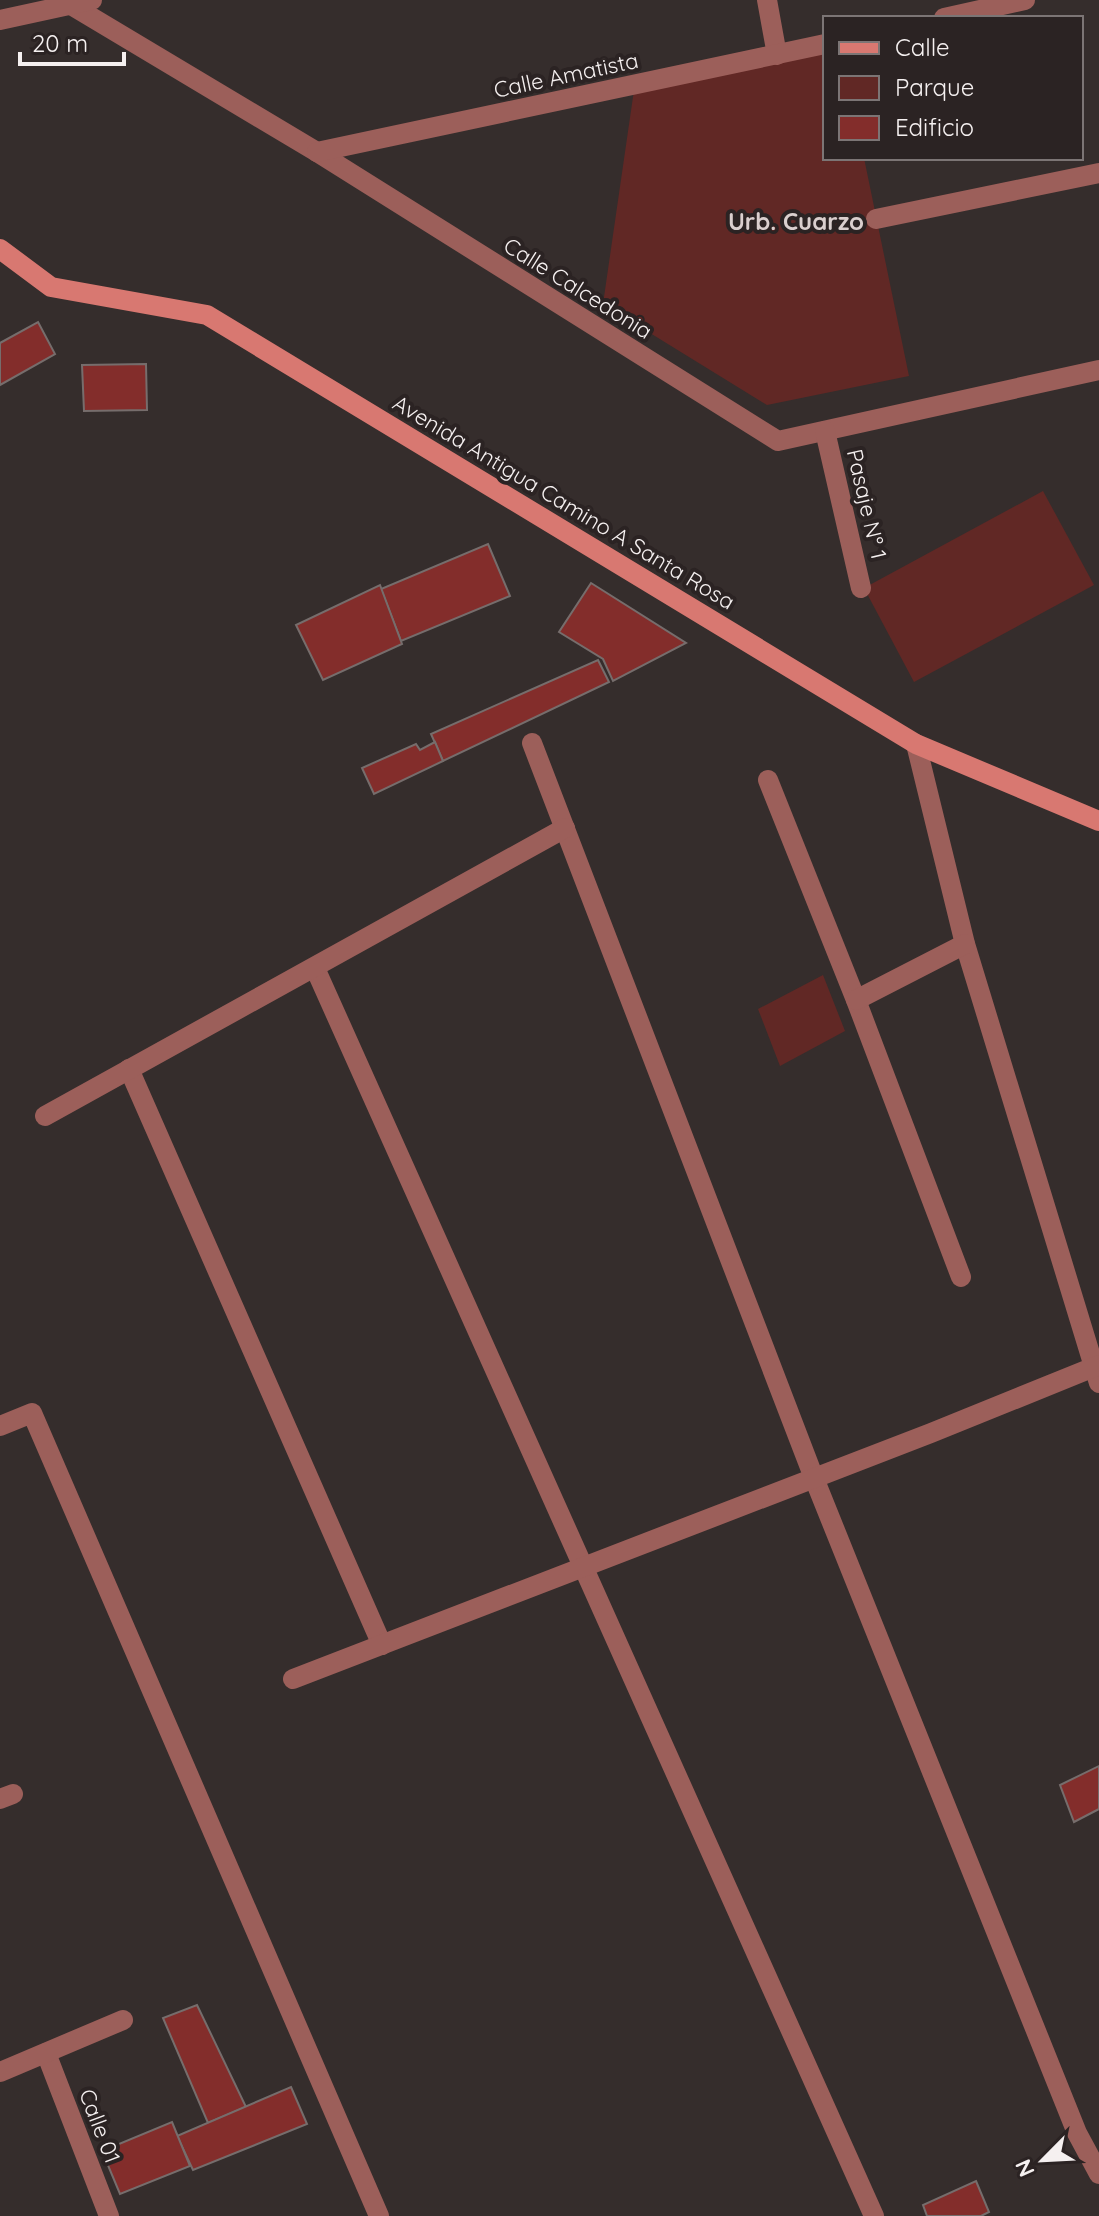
<svg xmlns="http://www.w3.org/2000/svg" width="1099" height="2216" font-family="Quicksand,sans-serif">
  <style>
    .green { fill: #612825 }
    .building { fill: #832d2b; stroke: #766d6c; stroke-width: 2 }
    .lines { fill: none; stroke-linecap: round; stroke-linejoin: round }
    .street { stroke: #9c5f5a; stroke-width: 20 }
    .secondary { stroke: #d87871; stroke-width: 20 }
    .labels { text-anchor: middle; stroke-width: 8; stroke-linejoin: round; paint-order: stroke }
    .street-label { font-size: 22px; fill: #f5f0f0; stroke: #2b2323 }
    .neighbourhood-label { font-size: 24px; font-weight: bold; fill: #dacfce; stroke: #2b2323 }
  </style>
  <rect width="100%" height="100%" fill="#352d2c"/>
  <g class="green">
    <path d="M825,50V158H864L909,376L767,405L603,304L634,90Z"/>
    <path d="M1043,491L1094,585L914,682L864,588Z"/>
    <path d="M823,975L845,1031L780,1066L758,1009Z"/>
  </g>
  <g class="building">
    <path d="M38,322L55,354L0,385V343Z"/>
    <path d="M146,364L147,410L84,411L82,365Z"/>
    <path d="M488,544L510,596L401,641L381,589Z"/>
    <path d="M591,583L686,643L613,681L603,659L559,632Z"/>
    <path d="M380,585L402,644L323,680L296,625Z"/>
    <path d="M598,660L609,682L443,761L431,734Z"/>
    <path d="M435,742L443,761L374,794L362,768L416,744L420,750Z"/>
    <path d="M1099,1766V1809L1074,1822L1060,1785Z"/>
    <path d="M197,2005L246,2107L208,2123L163,2018Z"/>
    <path d="M291,2087L307,2124L193,2170L177,2136Z"/>
    <path d="M172,2122L190,2166L120,2194L102,2151Z"/>
    <path d="M976,2181L989,2212L981,2216H927L923,2205Z"/>
  </g>
  <g class="lines">
    <g class="street">
      <path d="M767,0L777,55"/>
      <path d="M71,5L317,152L778,441L1099,370"/>
      <path d="M944,18L1025,0"/>
      <path d="M0,20L92,0"/>
      <path d="M317,152L825,44"/>
      <path d="M876,219L1099,173"/>
      <path d="M825,431L861,588"/>
      <path d="M532,743L814,1478L1077,2133L1099,2174"/>
      <path d="M916,744L965,944L1099,1383"/>
      <path d="M768,780L856,1000L961,1277"/>
      <path d="M315,968L874,2216"/>
      <path d="M856,1000L965,944"/>
      <path d="M129,1069L382,1645"/>
      <path d="M45,1116L565,828"/>
      <path d="M0,1426L32,1413L379,2216"/>
      <path d="M293,1679L931,1433L1099,1365"/>
      <path d="M0,1799L13,1794"/>
      <path d="M46,2053L109,2216"/>
      <path d="M0,2072L123,2020"/>
    </g>
    <path class="secondary" d="M0,249L51,287L207,315L916,744L1099,821"/>
  </g>
  <g class="labels">
    <g class="street-label">
      <text transform="translate(566 75) rotate(-12)" y="8">Calle Amatista</text>
      <text transform="translate(578 288) rotate(32)" y="8">Calle Calcedonia</text>
      <text transform="translate(564 502) rotate(31)" y="8">Avenida Antigua Camino A Santa Rosa</text>
      <text transform="translate(867 504) rotate(77)" y="8">Pasaje N° 1</text>
      <text transform="translate(100 2126) rotate(69)" y="8">Calle 01</text>
    </g>
    <g class="neighbourhood-label">
      <text x="796" y="230">Urb. Cuarzo</text>
    </g>
  </g>
  <rect x="823" y="16" width="260" height="144" fill="#2b2323" stroke="#7c7575" stroke-width="2"/>
  <rect x="839" y="42" width="40" height="12" fill="#d87871" stroke="#7c7575" stroke-width="2"/>
  <text x="895" y="56" font-size="24" fill="#f5f0f0">Calle</text>
  <rect x="839" y="76" width="40" height="24" fill="#612825" stroke="#7c7575" stroke-width="2"/>
  <text x="895" y="96" font-size="24" fill="#f5f0f0">Parque</text>
  <rect x="839" y="116" width="40" height="24" fill="#832d2b" stroke="#7c7575" stroke-width="2"/>
  <text x="895" y="136" font-size="24" fill="#f5f0f0">Edificio</text>
  <g transform="translate(1043 2160) rotate(246)" stroke="#2b2323" stroke-width="6" paint-order="stroke">
  <path d="M0-6L14 30L0 20L-14 30Z" fill="#f5f0f0"/>
  <text y="-12" font-size="22" font-weight="bold" text-anchor="middle" fill="#f5f0f0">N</text>
  </g>
  <path d="M20 52v12h104v-12" fill="none" stroke="#f5f0f0" stroke-width="4"/>
  <text x="32" y="52" font-size="24" fill="#f5f0f0" stroke="#2b2323" stroke-width="6" paint-order="stroke">20 m</text>
</svg>
